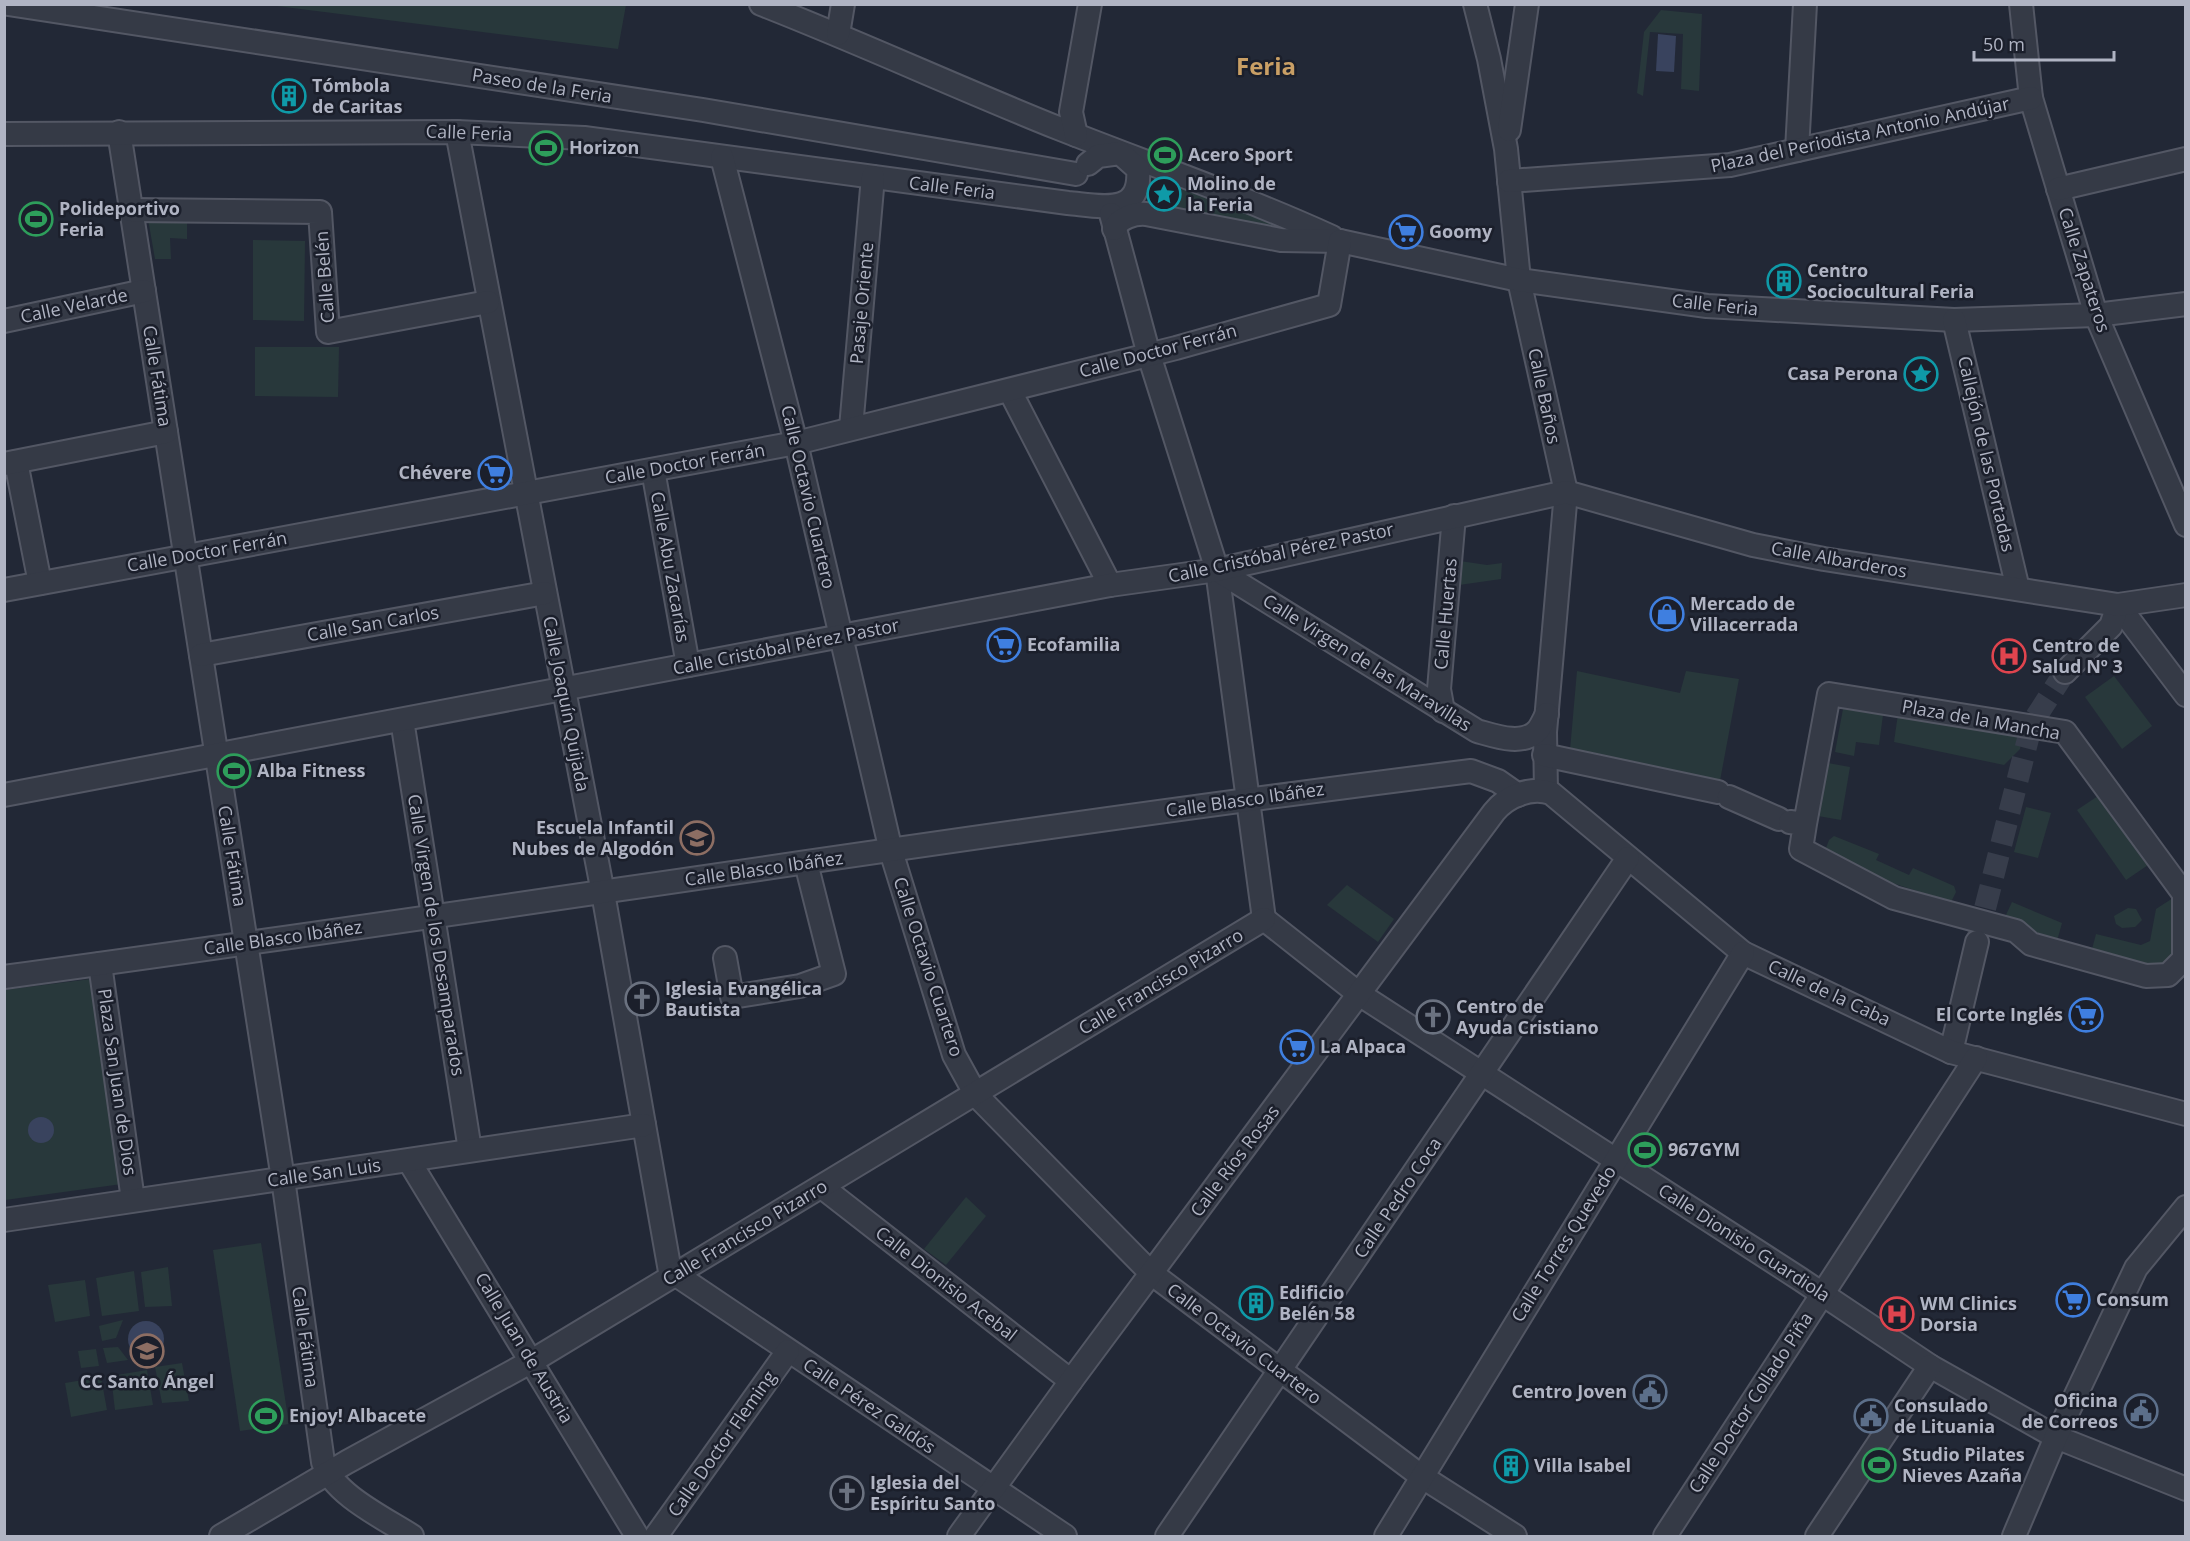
<svg xmlns="http://www.w3.org/2000/svg" width="2190" height="1541" font-family="'Open Sans',sans-serif">
  <style>
    .green { fill: #28383b }
    .water { fill: #39435e }
    .lines { fill: none; stroke-linecap: round; stroke-linejoin: round }
    .minor-tunnel { stroke: #373d4b; stroke-width: 22; stroke-dasharray: 22 11; stroke-linecap: butt }
    .minor-casing { stroke: #535764; stroke-width: 26 }
    .minor { stroke: #353a46; stroke-width: 22 }
    .labels { text-anchor: middle; stroke-width: 5; stroke-linejoin: round; paint-order: stroke }
    .poi-label { font-size: 18px; font-weight: bold; fill: #b0b4c3; stroke: #1b1f2b; text-anchor: start }
    .street-label { font-size: 18px; fill: #b0b4c3; stroke: #1b1f2b }
    .district-label { font-size: 24px; font-weight: bold; fill: #c99f65; stroke: #1b1f2b }
  </style>
  <rect width="100%" height="100%" fill="#222836"/>
  <g class="green">
    <path d="M269,5H626L618,49Z"/>
    <path d="M1661,10L1702,14L1699,91L1681,89L1683,34L1650,32L1643,96L1637,93L1644,32Z"/>
    <path d="M1162,175L1279,226L1276,229L1151,205L1157,178Z"/>
    <path d="M148,219L187,220V239L170,238L171,259H155Z"/>
    <path d="M253,240L305,241L304,321L253,320Z"/>
    <path d="M255,347H339L338,397L255,396Z"/>
    <path d="M1460,561L1487,565L1502,563L1501,579L1459,585Z"/>
    <path d="M1577,671L1680,693L1686,671L1739,679L1719,786L1570,750Z"/>
    <path d="M2114,676L2152,726L2122,749L2085,697Z"/>
    <path d="M1843,709L1883,715L1879,745L1856,742L1854,756L1835,752Z"/>
    <path d="M1898,714L2007,731L2022,738L2020,749L2004,765L1894,742Z"/>
    <path d="M1828,763L1850,767L1841,820L1818,816Z"/>
    <path d="M2104,792L2154,861L2126,880L2077,810Z"/>
    <path d="M2026,807L2051,813L2038,858L2014,852Z"/>
    <path d="M1834,836L1879,854L1876,860L1909,875L1913,868L1954,886L1956,892L1951,902L1886,881L1826,848L1829,840Z"/>
    <path d="M1347,885L1394,919L1378,942L1327,905Z"/>
    <path d="M2173,898L2179,950L2161,968L2091,953L2096,934L2141,945L2150,941L2156,909Z"/>
    <path d="M2012,902L2062,923L2057,941L2004,919Z"/>
    <path d="M2128,908L2136,909L2142,920L2135,927L2122,928L2116,924L2114,916Z"/>
    <path d="M91,979L122,1184L5,1200L4,990Z"/>
    <path d="M966,1197L986,1216L946,1265L924,1249Z"/>
    <path d="M261,1243L289,1424L240,1431L213,1250Z"/>
    <path d="M168,1267L172,1306L145,1307L141,1272Z"/>
    <path d="M134,1271L139,1311L102,1316L96,1278Z"/>
    <path d="M85,1280L90,1316L55,1322L48,1285Z"/>
    <path d="M123,1320L116,1338L102,1341L99,1326Z"/>
    <path d="M118,1347L128,1360L107,1363L103,1348Z"/>
    <path d="M96,1349L99,1366L81,1368L78,1351Z"/>
    <path d="M182,1363L189,1401L162,1403L155,1367Z"/>
    <path d="M147,1370L153,1405L115,1410L111,1376Z"/>
    <path d="M101,1377L107,1410L71,1417L65,1383Z"/>
  </g>
  <g class="water">
    <path d="M1658,34L1676,36L1674,72L1656,71Z"/>
    <path d="M1165,181L1172,191H1180L1181,198L1178,201L1169,197L1159,203L1156,200L1160,184Z"/>
    <circle cx="41" cy="1130" r="13"/>
    <circle cx="146" cy="1339" r="18"/>
  </g>
  <g class="lines">
    <path class="minor-tunnel" d="M1977,940L2032,723L2065,672"/>
    <g class="minor-casing">
      <g id="minor">
        <path d="M8,4L703,110L1076,174"/>
        <path d="M761,4C861,43 958,88 1058,128C1149,164 1242,196 1332,237"/>
        <path d="M1475,4L1489,59L1506,149L1519,280L1566,492L1545,732L1546,791"/>
        <path d="M2021,4L2031,98L2096,315L2186,525"/>
        <path d="M838,34L843,4"/>
        <path d="M1509,130L1527,4"/>
        <path d="M119,132L283,1179L323,1462C333,1494 384,1518 412,1536"/>
        <path d="M457,132L603,893L671,1277"/>
        <path d="M4,134L457,132L584,138L1068,203C1101,206 1142,217 1138,169L1120,153L1098,156L1088,164"/>
        <path d="M1076,135L1071,112L1090,4"/>
        <path d="M1797,150L1805,4"/>
        <path d="M722,157L796,443L891,851L954,1055L976,1095L1151,1273L1421,1476L1515,1536"/>
        <path d="M1509,181L1730,165L2031,98"/>
        <path d="M2058,189L2186,159"/>
        <path d="M131,210L320,212L328,332L488,302"/>
        <path d="M1111,214L1149,355L1217,570L1264,919"/>
        <path d="M1114,229C1119,218 1134,213 1146,214L1281,240L1340,241L1519,280L1707,306L1954,320L2096,315L2186,304"/>
        <path d="M1954,320L2018,589"/>
        <path d="M4,321L144,291"/>
        <path d="M1010,391L1110,585"/>
        <path d="M851,428L873,177"/>
        <path d="M16,462L40,583"/>
        <path d="M4,464L166,432"/>
        <path d="M653,470L688,665"/>
        <path d="M1217,570L1477,731C1495,736 1522,746 1537,731C1541,727 1544,719 1547,714"/>
        <path d="M4,590L796,443L1176,348L1329,305L1340,241"/>
        <path d="M2118,605L2186,695"/>
        <path d="M201,655L545,593"/>
        <path d="M2065,672L2111,626L2118,605"/>
        <path d="M1443,711L1439,689L1454,516"/>
        <path d="M402,720L470,1150"/>
        <path d="M1544,755L1718,792"/>
        <path d="M4,795L1110,585L1217,570L1566,492L1753,545L1824,559L2118,605L2186,595"/>
        <path d="M1729,797L1779,819"/>
        <path d="M1790,822L1805,824L1801,849L1894,898L2016,931L2031,944L2146,976L2168,975L2184,959V894L2065,732L1829,694L1805,824"/>
        <path d="M1264,919L1359,994L1800,1279L1930,1366L2056,1437L2186,1489"/>
        <path d="M725,958L732,997L800,986L834,974L806,863"/>
        <path d="M100,964L133,1200"/>
        <path d="M4,977C494,911 981,832 1471,771L1498,781L1518,795"/>
        <path d="M1951,1052L1977,942"/>
        <path d="M409,1161L637,1536"/>
        <path d="M822,1187L1071,1381"/>
        <path d="M4,1220L644,1125"/>
        <path d="M675,1274L1065,1536"/>
        <path d="M221,1536L347,1462L532,1361L1264,919"/>
        <path d="M656,1536L788,1351"/>
        <path d="M959,1536L1071,1381L1494,812C1506,797 1530,786 1551,793L1743,953L1951,1052L2186,1114"/>
        <path d="M1167,1536L1628,858"/>
        <path d="M1386,1536L1743,953"/>
        <path d="M1665,1536L1976,1058"/>
        <path d="M1817,1536L1930,1366"/>
        <path d="M2014,1536L2056,1437L2136,1268L2186,1207"/>
      </g>
    </g>
    <use href="#minor" class="minor"/>
  </g>
  <defs>
    <g id="building-ring" transform="scale(1.725)"><circle r="9.5" fill="#1b1f2b" stroke="#0f9aa8" stroke-width="1.5"/><path d="M-4-6H4V6H1V3H-1V6H-4ZM-2.5-4.3h1.7v1.8h-1.7ZM.8-4.3h1.7v1.8H.8ZM-2.5-1h1.7V.8h-1.7ZM.8-1h1.7V.8H.8Z" fill="#0f9aa8"/></g>
    <g id="stadium-ring" transform="scale(1.725)"><circle r="9.5" fill="#1b1f2b" stroke="#2e9e5b" stroke-width="1.5"/><path d="M0-5a6.5 5 0 1 0 0 10a6.5 5 0 1 0 0-10ZM-3.5-1.8h7v3.6h-7Z" fill="#2e9e5b"/></g>
    <g id="sight-ring" transform="scale(1.725)"><circle r="9.5" fill="#1b1f2b" stroke="#0f9aa8" stroke-width="1.5"/><path d="M0-6L1.8-2.2L6-1.7L2.9 1.2L3.7 5.4L0 3.3L-3.7 5.4L-2.9 1.2L-6-1.7L-1.8-2.2Z" fill="#0f9aa8"/></g>
    <g id="supermarket-ring" transform="scale(1.725)"><circle r="9.5" fill="#1b1f2b" stroke="#3f7fe0" stroke-width="1.5"/><path d="M-6-5.5h2.5l.6 2H6L4.5 2H-2.5L-4.4-4H-6ZM-1.5 3.2a1.3 1.3 0 1 0 .1 0ZM3 3.2a1.3 1.3 0 1 0 .1 0Z" fill="#3f7fe0"/></g>
    <g id="shop-ring" transform="scale(1.725)"><circle r="9.5" fill="#1b1f2b" stroke="#3f7fe0" stroke-width="1.5"/><path d="M-5-2.5h2.3a2.7 3.5 0 0 1 5.4 0H5L5.5 6h-11ZM-1.5-2.5h3a1.5 2.3 0 0 0-3 0Z" fill="#3f7fe0"/></g>
    <g id="hospital-ring" transform="scale(1.725)"><circle r="9.5" fill="#1b1f2b" stroke="#e0444e" stroke-width="1.5"/><path d="M-5-5h3v3.5h4V-5h3V5h-3V1.5h-4V5h-3Z" fill="#e0444e"/></g>
    <g id="school-ring" transform="scale(1.725)"><circle r="9.5" fill="#1b1f2b" stroke="#8d6e63" stroke-width="1.5"/><path d="M0-5L7-2L0 1L-7-2ZM-4 1L0 2.5L4 1V4Q0 6-4 4Z" fill="#8d6e63"/></g>
    <g id="church-ring" transform="scale(1.725)"><circle r="9.5" fill="#1b1f2b" stroke="#6b7280" stroke-width="1.5"/><path d="M-1.2-6h2.4v3.5h3.3v2.4h-3.3V6h-2.4V-.1h-3.3v-2.4h3.3Z" fill="#6b7280"/></g>
    <g id="civic-ring" transform="scale(1.725)"><circle r="9.5" fill="#1b1f2b" stroke="#5c6f8a" stroke-width="1.5"/><path d="M-.6-6.5H3V-4.5H.6V-3L4-1V1h2V6H-6V1h2V-1L-.6-3ZM-1.2 2.5V6h2.4V2.5Z" fill="#5c6f8a"/></g>
  </defs>
  <g fill-rule="evenodd">
    <use href="#building-ring" x="289" y="96"/>
    <use href="#stadium-ring" x="546" y="148"/>
    <use href="#stadium-ring" x="1165" y="155"/>
    <use href="#sight-ring" x="1164" y="194"/>
    <use href="#stadium-ring" x="36" y="219"/>
    <use href="#supermarket-ring" x="1406" y="232"/>
    <use href="#building-ring" x="1784" y="281"/>
    <use href="#sight-ring" x="1921" y="374"/>
    <use href="#supermarket-ring" x="495" y="473"/>
    <use href="#shop-ring" x="1667" y="614"/>
    <use href="#supermarket-ring" x="1004" y="645"/>
    <use href="#hospital-ring" x="2009" y="656"/>
    <use href="#stadium-ring" x="234" y="771"/>
    <use href="#school-ring" x="697" y="838"/>
    <use href="#church-ring" x="642" y="999"/>
    <use href="#supermarket-ring" x="2086" y="1015"/>
    <use href="#church-ring" x="1433" y="1017"/>
    <use href="#supermarket-ring" x="1297" y="1047"/>
    <use href="#stadium-ring" x="1645" y="1150"/>
    <use href="#supermarket-ring" x="2073" y="1300"/>
    <use href="#building-ring" x="1256" y="1303"/>
    <use href="#hospital-ring" x="1897" y="1314"/>
    <use href="#school-ring" x="147" y="1351"/>
    <use href="#civic-ring" x="1650" y="1392"/>
    <use href="#civic-ring" x="2141" y="1411"/>
    <use href="#stadium-ring" x="266" y="1416"/>
    <use href="#civic-ring" x="1871" y="1416"/>
    <use href="#stadium-ring" x="1879" y="1465"/>
    <use href="#building-ring" x="1511" y="1466"/>
    <use href="#church-ring" x="847" y="1493"/>
  </g>
  <g class="labels">
    <g class="poi-label">
      <text x="312" y="92">Tómbola<tspan x="312" dy="21">de Caritas</tspan></text>
      <text x="569" y="154">Horizon</text>
      <text x="1188" y="161">Acero Sport</text>
      <text x="1187" y="190">Molino de<tspan x="1187" dy="21">la Feria</tspan></text>
      <text x="59" y="215">Polideportivo<tspan x="59" dy="21">Feria</tspan></text>
      <text x="1429" y="238">Goomy</text>
      <text x="1807" y="277">Centro<tspan x="1807" dy="21">Sociocultural Feria</tspan></text>
      <text x="1898" y="380" text-anchor="end">Casa Perona</text>
      <text x="472" y="479" text-anchor="end">Chévere</text>
      <text x="1690" y="610">Mercado de<tspan x="1690" dy="21">Villacerrada</tspan></text>
      <text x="1027" y="651">Ecofamilia</text>
      <text x="2032" y="652">Centro de<tspan x="2032" dy="21">Salud Nº 3</tspan></text>
      <text x="257" y="777">Alba Fitness</text>
      <text x="674" y="834" text-anchor="end">Escuela Infantil<tspan x="674" dy="21">Nubes de Algodón</tspan></text>
      <text x="665" y="995">Iglesia Evangélica<tspan x="665" dy="21">Bautista</tspan></text>
      <text x="1456" y="1013">Centro de<tspan x="1456" dy="21">Ayuda Cristiano</tspan></text>
      <text x="2063" y="1021" text-anchor="end">El Corte Inglés</text>
      <text x="1320" y="1053">La Alpaca</text>
      <text x="1668" y="1156">967GYM</text>
      <text x="1279" y="1299">Edificio<tspan x="1279" dy="21">Belén 58</tspan></text>
      <text x="2096" y="1306">Consum</text>
      <text x="1920" y="1310">WM Clinics<tspan x="1920" dy="21">Dorsia</tspan></text>
      <text x="147" y="1388" text-anchor="middle">CC Santo Ángel</text>
      <text x="1627" y="1398" text-anchor="end">Centro Joven</text>
      <text x="2118" y="1407" text-anchor="end">Oficina<tspan x="2118" dy="21">de Correos</tspan></text>
      <text x="1894" y="1412">Consulado<tspan x="1894" dy="21">de Lituania</tspan></text>
      <text x="289" y="1422">Enjoy! Albacete</text>
      <text x="1902" y="1461">Studio Pilates<tspan x="1902" dy="21">Nieves Azaña</tspan></text>
      <text x="1534" y="1472">Villa Isabel</text>
      <text x="870" y="1489">Iglesia del<tspan x="870" dy="21">Espíritu Santo</tspan></text>
    </g>
    <g class="street-label">
      <text transform="translate(542 86) rotate(9)" y="6">Paseo de la Feria</text>
      <text transform="translate(469 133) rotate(2)" y="6">Calle Feria</text>
      <text transform="translate(1860 135) rotate(-12)" y="6">Plaza del Periodista Antonio Andújar</text>
      <text transform="translate(952 188) rotate(7)" y="6">Calle Feria</text>
      <text transform="translate(2084 270) rotate(72)" y="6">Calle Zapateros</text>
      <text transform="translate(325 277) rotate(-94)" y="6">Calle Belén</text>
      <text transform="translate(862 303) rotate(-85)" y="6">Pasaje Oriente</text>
      <text transform="translate(1715 305) rotate(6)" y="6">Calle Feria</text>
      <text transform="translate(74 306) rotate(-12)" y="6">Calle Velarde</text>
      <text transform="translate(1158 351) rotate(-15)" y="6">Calle Doctor Ferrán</text>
      <text transform="translate(157 376) rotate(81)" y="6">Calle Fátima</text>
      <text transform="translate(1544 396) rotate(78)" y="6">Calle Baños</text>
      <text transform="translate(1986 454) rotate(77)" y="6">Callejón de las Portadas</text>
      <text transform="translate(685 464) rotate(-10)" y="6">Calle Doctor Ferrán</text>
      <text transform="translate(808 497) rotate(77)" y="6">Calle Octavio Cuartero</text>
      <text transform="translate(207 552) rotate(-10)" y="6">Calle Doctor Ferrán</text>
      <text transform="translate(1281 553) rotate(-12)" y="6">Calle Cristóbal Pérez Pastor</text>
      <text transform="translate(1839 560) rotate(10)" y="6">Calle Albarderos</text>
      <text transform="translate(670 567) rotate(80)" y="6">Calle Abu Zacarías</text>
      <text transform="translate(1446 614) rotate(-85)" y="6">Calle Huertas</text>
      <text transform="translate(373 624) rotate(-10)" y="6">Calle San Carlos</text>
      <text transform="translate(786 647) rotate(-11)" y="6">Calle Cristóbal Pérez Pastor</text>
      <text transform="translate(1367 663) rotate(32)" y="6">Calle Virgen de las Maravillas</text>
      <text transform="translate(566 704) rotate(79)" y="6">Calle Joaquín Quijada</text>
      <text transform="translate(1981 720) rotate(10)" y="6">Plaza de la Mancha</text>
      <text transform="translate(1245 800) rotate(-8)" y="6">Calle Blasco Ibáñez</text>
      <text transform="translate(232 856) rotate(81)" y="6">Calle Fátima</text>
      <text transform="translate(764 869) rotate(-8)" y="6">Calle Blasco Ibáñez</text>
      <text transform="translate(436 935) rotate(81)" y="6">Calle Virgen de los Desamparados</text>
      <text transform="translate(283 938) rotate(-8)" y="6">Calle Blasco Ibáñez</text>
      <text transform="translate(928 967) rotate(72)" y="6">Calle Octavio Cuartero</text>
      <text transform="translate(1161 982) rotate(-31)" y="6">Calle Francisco Pizarro</text>
      <text transform="translate(1829 993) rotate(25)" y="6">Calle de la Caba</text>
      <text transform="translate(117 1082) rotate(82)" y="6">Plaza San Juan de Dios</text>
      <text transform="translate(1235 1161) rotate(-53)" y="6">Calle Ríos Rosas</text>
      <text transform="translate(324 1173) rotate(-8)" y="6">Calle San Luis</text>
      <text transform="translate(1398 1198) rotate(-56)" y="6">Calle Pedro Coca</text>
      <text transform="translate(745 1233) rotate(-31)" y="6">Calle Francisco Pizarro</text>
      <text transform="translate(1744 1243) rotate(33)" y="6">Calle Dionisio Guardiola</text>
      <text transform="translate(1564 1244) rotate(-58)" y="6">Calle Torres Quevedo</text>
      <text transform="translate(946 1284) rotate(38)" y="6">Calle Dionisio Acebal</text>
      <text transform="translate(305 1337) rotate(82)" y="6">Calle Fátima</text>
      <text transform="translate(1244 1344) rotate(37)" y="6">Calle Octavio Cuartero</text>
      <text transform="translate(524 1348) rotate(59)" y="6">Calle Juan de Austria</text>
      <text transform="translate(1751 1403) rotate(-57)" y="6">Calle Doctor Collado Piña</text>
      <text transform="translate(869 1406) rotate(34)" y="6">Calle Pérez Galdós</text>
      <text transform="translate(722 1444) rotate(-55)" y="6">Calle Doctor Fleming</text>
    </g>
    <g class="district-label">
      <text x="1266" y="75">Feria</text>
    </g>
  </g>
  <rect width="2190" height="1541" fill="none" stroke="#b0b4c3" stroke-width="12"/>
  <path d="M1974 51v9h140v-9" fill="none" stroke="#b0b4c3" stroke-width="3"/>
  <text x="1983" y="51" font-size="18" fill="#b0b4c3" stroke="#1b1f2b" stroke-width="4.5" paint-order="stroke">50 m</text>
</svg>
